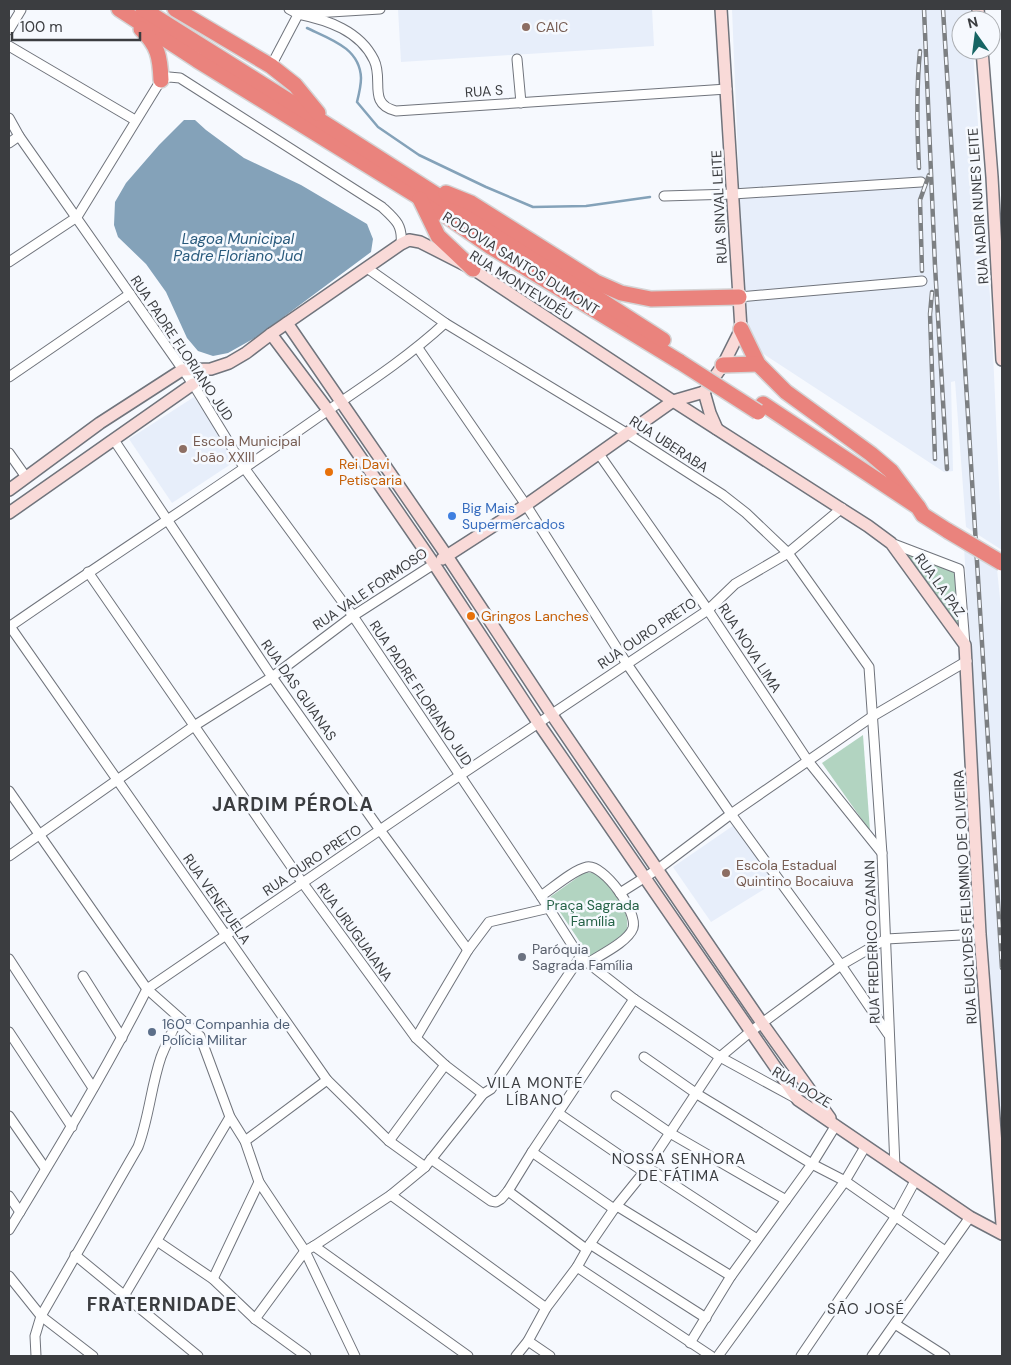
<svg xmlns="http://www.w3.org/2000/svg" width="1011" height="1365" font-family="'DM Sans',sans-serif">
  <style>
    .built { fill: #e7eefa }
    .green { fill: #b2d4c1 }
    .water { fill: #84a2b9 }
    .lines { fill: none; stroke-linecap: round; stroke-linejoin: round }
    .stream { stroke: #84a2b9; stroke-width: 2.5 }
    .street-casing { stroke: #70747c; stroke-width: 11 }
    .secondary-casing { stroke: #70747c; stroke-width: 14 }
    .highway-casing { stroke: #d4d4d5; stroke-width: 18 }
    .street { stroke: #fff; stroke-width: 9 }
    .secondary { stroke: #f9dad8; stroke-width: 11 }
    .highway { stroke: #ea837d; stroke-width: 15 }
    .rail-casing { stroke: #7c7f82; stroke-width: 4.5 }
    .rail { stroke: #f6f9fe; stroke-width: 2.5; stroke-dasharray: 8; stroke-linecap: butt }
    .highway-bridge-casing { stroke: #d4d4d5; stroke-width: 18; stroke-linecap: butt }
    .highway-bridge { stroke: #ea837d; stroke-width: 15 }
    .education-dot { fill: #8d6e63; stroke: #f6f9fe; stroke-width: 2 }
    .food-dot { fill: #e8710a; stroke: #f6f9fe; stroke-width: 2 }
    .shop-dot { fill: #3f7fe0; stroke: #f6f9fe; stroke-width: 2 }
    .worship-dot { fill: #6b7280; stroke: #f6f9fe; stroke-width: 2 }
    .service-dot { fill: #5c6f8a; stroke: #f6f9fe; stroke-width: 2 }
    .labels { text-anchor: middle; stroke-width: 5; stroke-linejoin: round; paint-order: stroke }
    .education-label { font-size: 14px; fill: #785e54; stroke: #f6f9fe; text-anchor: start }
    .street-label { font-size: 14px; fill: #3b3d40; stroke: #f6f9fe }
    .food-label { font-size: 14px; fill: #c56008; stroke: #f6f9fe; text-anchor: start }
    .shop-label { font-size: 14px; fill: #366cbe; stroke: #f6f9fe; text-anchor: start }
    .park-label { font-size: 14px; fill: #276348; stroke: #f6f9fe }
    .worship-label { font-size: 14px; fill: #5b616d; stroke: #f6f9fe; text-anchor: start }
    .service-label { font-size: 14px; fill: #4e5e75; stroke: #f6f9fe; text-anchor: start }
    .water-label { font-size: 15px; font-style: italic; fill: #295a7c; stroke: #f6f9fe }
    .neighbourhood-label { font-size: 15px; letter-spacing: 1px; fill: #3b3d40; stroke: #f6f9fe }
    .district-label { font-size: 19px; font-weight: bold; letter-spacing: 1px; fill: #3b3d40; stroke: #f6f9fe }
  </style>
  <rect width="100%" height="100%" fill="#f6f9fe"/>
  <g class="built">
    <path d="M398,9H652L654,46L401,62Z"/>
    <path d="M732,9H971V20H961V50H973L982,183V187L978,188V194H982L991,309L1002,550L966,527L955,381L951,382L953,471L944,472L756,349L745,329Z"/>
    <path d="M194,397L237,460L172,503L129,439Z"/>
    <path d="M964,547L997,569L1002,618V1174Z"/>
    <path d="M737,823L779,880L711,922L673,867Z"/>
  </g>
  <g class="green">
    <path d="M900,549L955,570L960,633Z"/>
    <path d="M863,735L870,831L822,763Z"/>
    <path d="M585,872L599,874C611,891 633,910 626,933L590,957L550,897Z"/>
  </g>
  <path class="water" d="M184,120H195L206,130L244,158L301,185L367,224L373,239L371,252L258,336L228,353L213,356L198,351L187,338L166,292L146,264L118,237L114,225L115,202L126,183L159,145Z"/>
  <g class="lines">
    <path class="stream" d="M307,28C330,39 360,48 361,78C361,86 359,94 357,102L378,127L419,155L486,187L533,207L586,206L650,197"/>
    <g class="street-casing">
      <g id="street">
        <path d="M289,9L298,14L380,9"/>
        <path d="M298,14C328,20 360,31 374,60C384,80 367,104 396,111L727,89"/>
        <path d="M9,30L21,10L19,9"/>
        <path d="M9,46L135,120"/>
        <path d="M517,59L521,103"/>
        <path d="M271,66L301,9"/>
        <path d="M9,118L19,136L193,384L245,469L353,616L541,896L576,951L588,963L634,999L720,1057L797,1099"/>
        <path d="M9,143L19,136"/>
        <path d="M664,196L733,194L921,182"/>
        <path d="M9,262L77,217L161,80L169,77L180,78L382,207C395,219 403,225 401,244"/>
        <path d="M367,268L445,323L628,434L723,495L746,513L788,553L869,667L882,854L895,1167"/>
        <path d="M739,297L922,281"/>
        <path d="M418,348L526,505L627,664L731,814L841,965L888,1034"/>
        <path d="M9,377L130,294"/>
        <path d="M114,440L272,677L380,830L468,950"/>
        <path d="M9,453L26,477"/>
        <path d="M599,454L708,610L808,761L882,853"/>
        <path d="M891,543L959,569L965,645"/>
        <path d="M88,572L302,882L416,1038L445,1065L483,1094"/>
        <path d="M9,625L327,1080L389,1141L425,1167"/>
        <path d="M9,627C110,557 213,491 314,420C359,389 405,360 445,323"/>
        <path d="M9,791L147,989L200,1036L230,1117L245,1141L259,1182L305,1251L355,1356"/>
        <path d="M9,856L194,726L272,677L353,616L434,564"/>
        <path d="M620,893L658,869L731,814L873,716L967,661"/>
        <path d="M541,896C553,888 573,870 587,867C604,864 638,912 633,928C628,942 600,955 588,963"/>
        <path d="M9,959L93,1088"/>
        <path d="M83,976L122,1038"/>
        <path d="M9,1032L72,1127"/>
        <path d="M416,1038L468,950L489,922L549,908"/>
        <path d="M644,1057L697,1094L812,1164L845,1181L945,1251"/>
        <path d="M616,1096L670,1133L786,1200"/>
        <path d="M558,1113L644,1172"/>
        <path d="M9,1116L45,1168"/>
        <path d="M245,1141L327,1080"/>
        <path d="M389,1141L445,1065"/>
        <path d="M532,1152L614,1209"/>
        <path d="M431,1159L491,1201L496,1202L501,1199L508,1191L532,1152L634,999"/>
        <path d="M647,1167L757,1239"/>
        <path d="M508,1191L586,1249"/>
        <path d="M391,1195L546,1308"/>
        <path d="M9,1196L20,1212"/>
        <path d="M617,1206L731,1276"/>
        <path d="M9,1230C57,1151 105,1072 147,989L459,776L708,610L735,584L788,553L842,508"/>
        <path d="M157,1241L213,1279L255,1319L306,1356"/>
        <path d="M590,1244L706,1318"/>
        <path d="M314,1246L468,1356"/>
        <path d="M75,1255L198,1356"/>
        <path d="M577,1267L711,1356"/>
        <path d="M9,1276L41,1316L93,1356"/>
        <path d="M213,1279L259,1182"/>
        <path d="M124,1296L230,1117"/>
        <path d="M255,1319L305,1251L314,1246L391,1195L425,1167L483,1094L491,1089L581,956"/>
        <path d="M895,1324L945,1356"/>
        <path d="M528,1341L550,1356"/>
        <path d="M690,1343L731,1276L812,1164L836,1125"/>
        <path d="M36,1356L35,1336L41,1316L138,1147C149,1118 151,1086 161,1057C166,1044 173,1031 178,1018"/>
        <path d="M516,1356L528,1341L546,1308L577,1267L590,1244L614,1209L644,1172L720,1057L750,1032L841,965L886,939L980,934"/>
        <path d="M718,1356L845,1181L865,1147"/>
        <path d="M801,1356L896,1216L915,1181"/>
        <path d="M872,1356L970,1217"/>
      </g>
    </g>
    <g class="secondary-casing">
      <g id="secondary">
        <path d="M978,9L979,20"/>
        <path d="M982,50L992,177L1002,360"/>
        <path d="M287,323L447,556L552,715L762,1023L830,1118"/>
        <path d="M271,334L328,410L434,564L539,724L798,1100L970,1217L1002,1234"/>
        <path d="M704,392L723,365L741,329L721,9"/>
        <path d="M704,392L710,413L717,429"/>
        <path d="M9,490L100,423L182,370L211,369L229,363L246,353L271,334L401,244L409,240L420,242L473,269L673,401L868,526L891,543L965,645L980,934L1002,1224"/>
        <path d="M9,513L193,384"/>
        <path d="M442,559L526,505L673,401L704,392"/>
      </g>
    </g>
    <g class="highway-casing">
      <g id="highway">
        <path d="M119,9L197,60L419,197L491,247L680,362"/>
        <path d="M143,9L329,126L663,340"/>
        <path d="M175,9L271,66L295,85L318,113"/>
        <path d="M141,29C158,46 160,56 161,80"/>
        <path d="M446,193L471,203L596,282L621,293L651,299L739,297"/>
        <path d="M420,199L438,236L473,269"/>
        <path d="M741,329L758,364L786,392L871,454L891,471L918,507"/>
        <path d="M723,365L758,364"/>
        <path d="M763,404L918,507L923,515L948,531"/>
      </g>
    </g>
    <use href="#street" class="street"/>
    <use href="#secondary" class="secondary"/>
    <use href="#highway" class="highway"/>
    <g class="rail-casing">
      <g id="rail">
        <path d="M924,9L935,266L947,469"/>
        <path d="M943,9L1002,968"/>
        <path d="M919,168C917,128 916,90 920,51"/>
        <path d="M922,271L920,200L929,175"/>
        <path d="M932,292L930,314L935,459"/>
      </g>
    </g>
    <use href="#rail" class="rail"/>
    <g class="highway-bridge-casing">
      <g id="highway-bridge">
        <path d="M680,362L758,412"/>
        <path d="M948,531L1002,563"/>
      </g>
    </g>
    <use href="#highway-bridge" class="highway-bridge"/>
  </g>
  <g class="education-dot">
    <circle cx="526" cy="27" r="5"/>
    <circle cx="183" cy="449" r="5"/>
    <circle cx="726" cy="873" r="5"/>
  </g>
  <g class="food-dot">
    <circle cx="329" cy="472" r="5"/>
    <circle cx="471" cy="616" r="5"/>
  </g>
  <circle class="shop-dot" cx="452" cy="516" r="5"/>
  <circle class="worship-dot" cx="522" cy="957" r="5"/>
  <circle class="service-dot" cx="152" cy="1032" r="5"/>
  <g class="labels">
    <g class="education-label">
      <text x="536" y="32">CAIC</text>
      <text x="193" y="446">Escola Municipal<tspan x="193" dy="16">João XXIII</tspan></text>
      <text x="736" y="870">Escola Estadual<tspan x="736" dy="16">Quintino Bocaiuva</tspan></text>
    </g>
    <g class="street-label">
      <text transform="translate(484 91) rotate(-4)" y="5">RUA S</text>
      <text transform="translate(978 206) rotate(-94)" y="5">RUA NADIR NUNES LEITE</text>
      <text transform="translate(719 207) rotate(-93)" y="5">RUA SINVAL LEITE</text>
      <text transform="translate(521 263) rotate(32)" y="5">RODOVIA SANTOS DUMONT</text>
      <text transform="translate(521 285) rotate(32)" y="5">RUA MONTEVIDÉU</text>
      <text transform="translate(182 348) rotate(56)" y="5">RUA PADRE FLORIANO JUD</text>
      <text transform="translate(669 444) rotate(33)" y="5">RUA UBERABA</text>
      <text transform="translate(940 585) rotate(54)" y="5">RUA LA PAZ</text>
      <text transform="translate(370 589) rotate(-34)" y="5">RUA VALE FORMOSO</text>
      <text transform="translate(647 633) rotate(-34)" y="5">RUA OURO PRETO</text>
      <text transform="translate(750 648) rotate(57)" y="5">RUA NOVA LIMA</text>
      <text transform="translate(299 690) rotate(55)" y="5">RUA DAS GUIANAS</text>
      <text transform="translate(421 693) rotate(56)" y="5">RUA PADRE FLORIANO JUD</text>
      <text transform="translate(312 860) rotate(-34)" y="5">RUA OURO PRETO</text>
      <text transform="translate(965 897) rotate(-93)" y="5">RUA EUCLYDES FELISMINO DE OLIVEIRA</text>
      <text transform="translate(217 899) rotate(55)" y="5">RUA VENEZUELA</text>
      <text transform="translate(355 932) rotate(54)" y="5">RUA URUGUAIANA</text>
      <text transform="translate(872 942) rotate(-92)" y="5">RUA FREDERICO OZANAN</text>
      <text transform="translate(802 1087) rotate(31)" y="5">RUA DOZE</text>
    </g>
    <g class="food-label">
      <text x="339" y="469">Rei Davi<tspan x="339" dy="16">Petiscaria</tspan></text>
      <text x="481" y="621">Gringos Lanches</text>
    </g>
    <g class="shop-label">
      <text x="462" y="513">Big Mais<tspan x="462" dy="16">Supermercados</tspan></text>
    </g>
    <g class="park-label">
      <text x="593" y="910">Praça Sagrada<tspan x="593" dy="16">Família</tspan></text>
    </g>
    <g class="worship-label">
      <text x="532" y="954">Paróquia<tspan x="532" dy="16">Sagrada Família</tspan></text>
    </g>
    <g class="service-label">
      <text x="162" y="1029">160ª Companhia de<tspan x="162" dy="16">Polícia Militar</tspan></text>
    </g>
    <g class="water-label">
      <text x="238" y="244">Lagoa Municipal<tspan x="238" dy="17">Padre Floriano Jud</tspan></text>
    </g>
    <g class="neighbourhood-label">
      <text x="535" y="1088">VILA MONTE<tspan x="535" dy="17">LÍBANO</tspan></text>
      <text x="679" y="1164">NOSSA SENHORA<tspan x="679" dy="17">DE FÁTIMA</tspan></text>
      <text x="866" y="1314">SÃO JOSÉ</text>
    </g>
    <g class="district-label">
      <text x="293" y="811">JARDIM PÉROLA</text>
      <text x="162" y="1311">FRATERNIDADE</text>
    </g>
  </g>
  <rect width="1011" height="1365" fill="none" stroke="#3b3d40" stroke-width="20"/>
  <g transform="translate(976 35) rotate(346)"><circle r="24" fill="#f6f9fe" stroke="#abaeb2"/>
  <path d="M0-4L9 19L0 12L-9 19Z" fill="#176564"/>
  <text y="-8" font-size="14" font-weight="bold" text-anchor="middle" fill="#3b3d40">N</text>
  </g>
  <path d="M12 32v8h128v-8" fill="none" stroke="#3b3d40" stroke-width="2.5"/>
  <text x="20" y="32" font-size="15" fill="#3b3d40" stroke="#f6f9fe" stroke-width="4" paint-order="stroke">100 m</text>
</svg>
